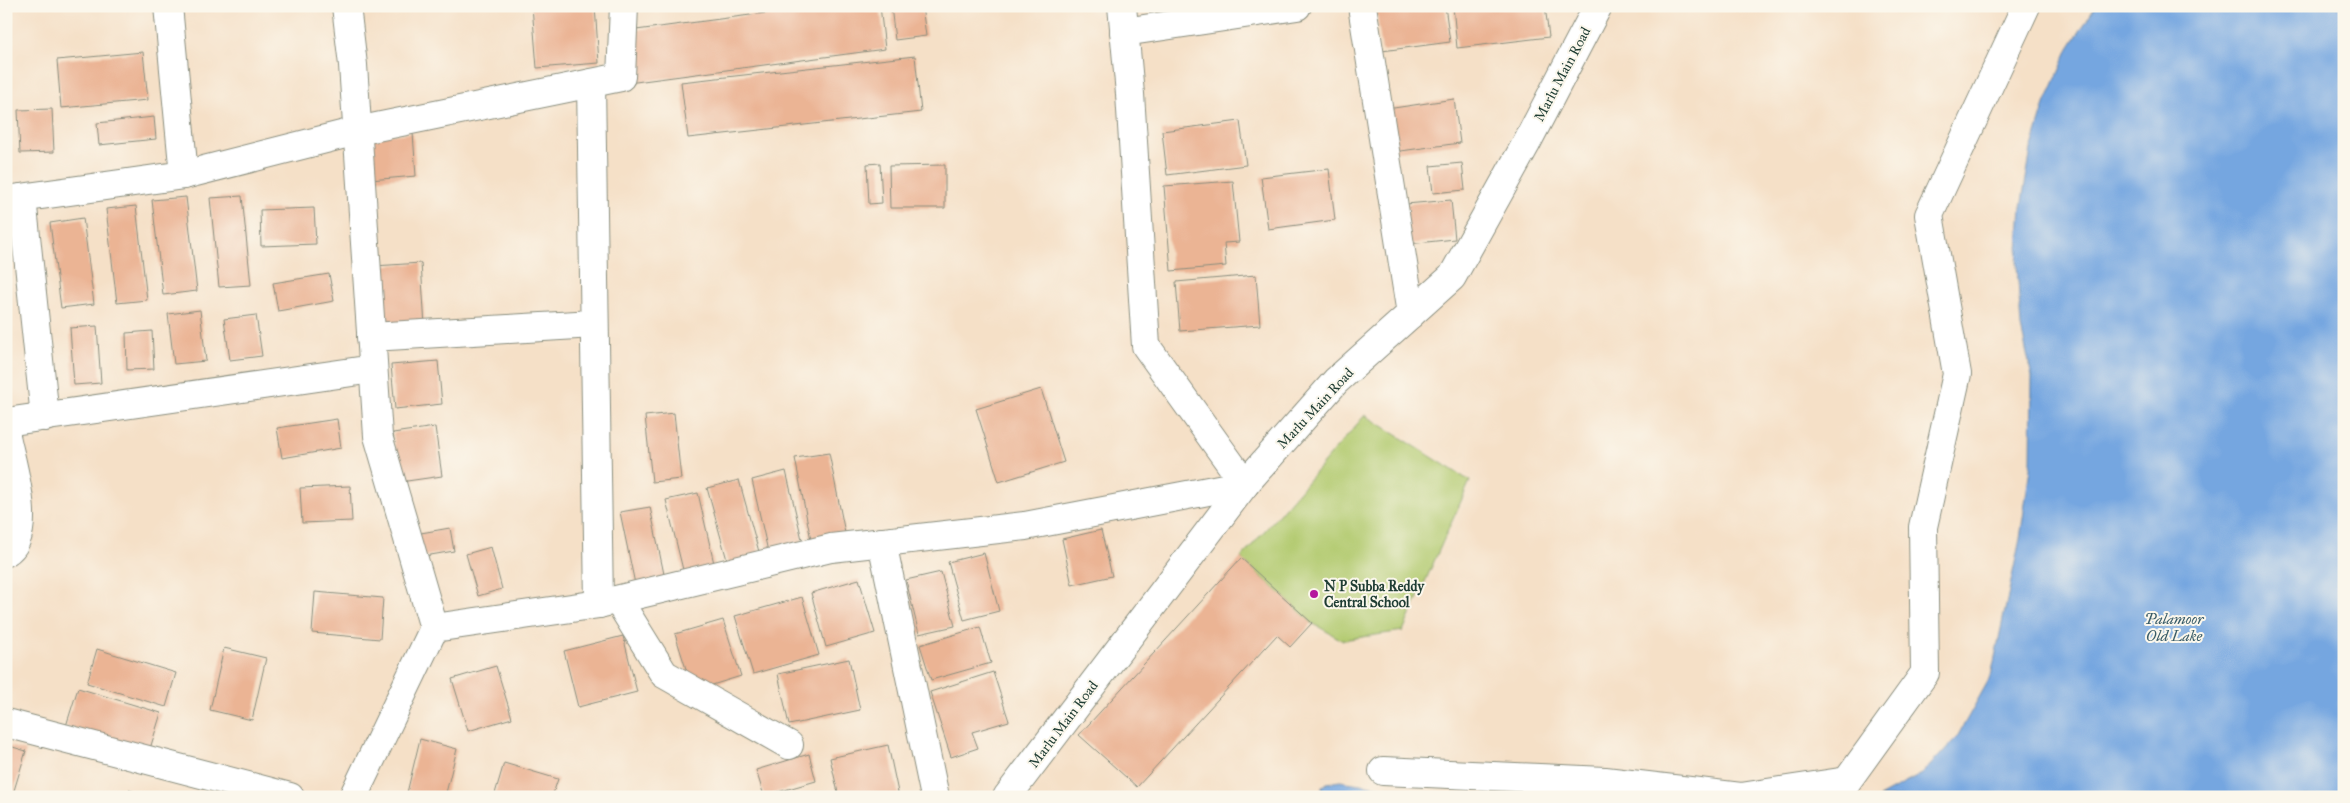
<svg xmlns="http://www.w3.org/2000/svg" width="2350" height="803" font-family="'IM FELL Great Primer',serif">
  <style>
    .green { fill: #b2ca6f; stroke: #688452 }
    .water { fill: #75a6e0; stroke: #4a728a }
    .building { fill: #ebb494 }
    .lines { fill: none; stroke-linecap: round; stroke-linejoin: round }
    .minor-casing { stroke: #8a8e7e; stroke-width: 30 }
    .minor { stroke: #fff; stroke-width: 28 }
    .poi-dot { fill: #b5179e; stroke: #fbf7ec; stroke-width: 2 }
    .labels { text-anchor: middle; stroke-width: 4; stroke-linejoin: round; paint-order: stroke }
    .street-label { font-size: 14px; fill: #1f3d34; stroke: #fbf7ec }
    .poi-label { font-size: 14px; font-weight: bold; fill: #1f3d34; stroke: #fbf7ec; text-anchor: start }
    .water-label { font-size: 15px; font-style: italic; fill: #395c68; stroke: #fbf7ec }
  </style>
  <rect width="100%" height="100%" fill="#fbf7ec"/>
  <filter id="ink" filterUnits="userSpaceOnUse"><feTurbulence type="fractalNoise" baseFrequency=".02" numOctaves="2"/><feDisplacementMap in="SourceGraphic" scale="10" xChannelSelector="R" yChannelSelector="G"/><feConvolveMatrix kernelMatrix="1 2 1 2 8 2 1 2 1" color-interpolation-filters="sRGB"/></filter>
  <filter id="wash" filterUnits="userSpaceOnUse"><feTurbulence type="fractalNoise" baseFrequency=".0096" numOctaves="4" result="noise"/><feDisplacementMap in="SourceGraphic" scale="20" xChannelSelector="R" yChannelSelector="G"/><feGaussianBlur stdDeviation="1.12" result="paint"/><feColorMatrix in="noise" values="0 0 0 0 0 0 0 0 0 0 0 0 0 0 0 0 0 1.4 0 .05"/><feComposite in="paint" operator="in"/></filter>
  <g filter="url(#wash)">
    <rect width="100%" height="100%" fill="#f5e0c7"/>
    <path class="green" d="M1365,415L1470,481L1403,631L1342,640L1312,623L1241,558Z"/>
    <g class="water">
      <path d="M2096,6H2344V797H1879L1922,774L1957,737L1991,676L2020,539L2031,461L2032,377L2021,327L2017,265L2021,207L2031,150L2045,104L2069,48Z"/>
      <path d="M1340,781L1447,797H1325L1322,793V787L1327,783Z"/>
    </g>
    <g id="blocks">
      <g class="building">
        <path d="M532,6H595L599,63L537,68Z"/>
        <path d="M819,6H880L885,49L628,83L621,32Z"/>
        <path d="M891,6H922L926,36L895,40Z"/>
        <path d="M1383,6H1445L1450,42L1382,51L1376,7Z"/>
        <path d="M1453,6H1545L1549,37L1457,48Z"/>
        <path d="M143,52L148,100L61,108L57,60Z"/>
        <path d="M915,56L921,112L688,138L681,82Z"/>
        <path d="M1454,99L1460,143L1393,152L1387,109Z"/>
        <path d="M52,109L54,152L20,153L18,110Z"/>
        <path d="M154,117L156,139L99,145L97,123Z"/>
        <path d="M1240,121L1246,165L1167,175L1162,131Z"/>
        <path d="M413,133L416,176L370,180L366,137Z"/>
        <path d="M880,163L882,203L869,204L867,164Z"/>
        <path d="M1462,163L1465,190L1433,193L1430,166Z"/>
        <path d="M945,165V208H890L889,166Z"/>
        <path d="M1329,169L1335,220L1268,229L1261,177Z"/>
        <path d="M1233,181L1239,242L1224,243L1226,266L1171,271L1164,186Z"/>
        <path d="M242,196L251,285L219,287L210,198Z"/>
        <path d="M186,197L197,291L163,295L152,200Z"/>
        <path d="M1451,200L1455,239L1399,245L1395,205Z"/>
        <path d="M136,206L147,300L117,303L106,209Z"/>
        <path d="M314,208L316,244L261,246L260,210Z"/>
        <path d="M83,218L94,304L61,308L50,223Z"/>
        <path d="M421,263L425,327L378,330L374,266Z"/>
        <path d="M329,274L334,301L278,311L273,283Z"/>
        <path d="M1256,275L1260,325L1180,331L1176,282Z"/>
        <path d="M200,310L206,361L174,364L168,314Z"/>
        <path d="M256,315L262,356L230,360L224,319Z"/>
        <path d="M97,326L101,383L74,385L70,328Z"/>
        <path d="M152,331L154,369L127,370L126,333Z"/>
        <path d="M438,361L442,404L395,409L391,365Z"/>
        <path d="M1041,389L1064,462L999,482L976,409Z"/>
        <path d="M674,413L681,479L652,482L645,416Z"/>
        <path d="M337,419L341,448L282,458L277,428Z"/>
        <path d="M435,427L442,476L400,482L393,433Z"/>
        <path d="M829,453L845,533L811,540L795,458Z"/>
        <path d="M786,471L804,548L769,556L752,480Z"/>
        <path d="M739,480L761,559L729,567L707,488Z"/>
        <path d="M350,486L352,521L302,523L300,488Z"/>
        <path d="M698,493L715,568L684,574L666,500Z"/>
        <path d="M650,507L665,579L635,584L620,512Z"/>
        <path d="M450,528L454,551L419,557L415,534Z"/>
        <path d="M1101,530L1112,576L1072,585L1062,539Z"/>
        <path d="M491,547L502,589L478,596L466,554Z"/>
        <path d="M984,553L999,611L964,620L948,562Z"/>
        <path d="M1241,558L1312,623L1290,647L1277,635L1137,787L1079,735Z"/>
        <path d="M941,572L955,626L919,634L906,580Z"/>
        <path d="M859,579L875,633L826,647L811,593Z"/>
        <path d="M315,592L383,598L380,639L312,633Z"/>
        <path d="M802,597L819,655L753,674L735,616Z"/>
        <path d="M723,620L741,676L693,691L675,634Z"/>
        <path d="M980,627L991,663L931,680L920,645Z"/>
        <path d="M623,636L637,692L578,707L564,651Z"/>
        <path d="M224,648L266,658L252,720L210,710Z"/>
        <path d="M97,649L176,673L166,707L87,683Z"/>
        <path d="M849,659L860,710L789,725L778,674Z"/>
        <path d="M496,666L512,718L468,731L452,679Z"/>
        <path d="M993,672L1009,721L972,732L978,748L951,757L930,692Z"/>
        <path d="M78,688L161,713L149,752L66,726Z"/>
        <path d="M420,739L457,749L445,797H406Z"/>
        <path d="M6,745L26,751L12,797H6Z"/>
        <path d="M888,745L899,797H839L830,758Z"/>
        <path d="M809,754L816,781L764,796L756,770Z"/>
        <path d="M504,763L558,779L552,797H494Z"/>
        <path d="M129,790L148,796V797H126Z"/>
      </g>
    </g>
  </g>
  <g filter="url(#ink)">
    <use href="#blocks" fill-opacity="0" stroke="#8a8e7e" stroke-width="1"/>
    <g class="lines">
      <g class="minor-casing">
        <g id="minor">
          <path d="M168,6L184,175"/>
          <path d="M346,6L353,65L378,436L434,628L599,604L831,548L1025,526L1245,484"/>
          <path d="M1122,6L1130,94L1146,346L1245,484"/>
          <path d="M1362,6L1411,314"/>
          <path d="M1124,32L1297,6"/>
          <path d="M591,83L599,604"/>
          <path d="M22,198L45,417"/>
          <path d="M6,200L184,175L357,131L621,77L624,6"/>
          <path d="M371,337L594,324"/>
          <path d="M6,422L373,369"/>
          <path d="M6,436C11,462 35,535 6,552"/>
          <path d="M882,542L935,797"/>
          <path d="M618,600L664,674L789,745"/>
          <path d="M6,723L290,797"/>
          <path d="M1383,771L1605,781L1741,797L1847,781L1925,673L1923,527L1957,374L1929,215L2026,6"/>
          <path d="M353,797L434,628"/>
          <path d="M1007,797L1245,484L1336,381L1452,277L1526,144L1598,6"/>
        </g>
      </g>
      <use href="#minor" class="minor"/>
    </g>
  </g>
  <circle class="poi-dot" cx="1314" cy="594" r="5"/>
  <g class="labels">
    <g class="street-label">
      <text transform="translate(1562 74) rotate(-62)" y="5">Marlu Main Road</text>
      <text transform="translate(1315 408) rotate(-47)" y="5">Marlu Main Road</text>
      <text transform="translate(1063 724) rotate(-53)" y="5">Marlu Main Road</text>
    </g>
    <g class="poi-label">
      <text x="1324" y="591">N P Subba Reddy<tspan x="1324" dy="16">Central School</tspan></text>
    </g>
    <g class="water-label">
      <text x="2174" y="624">Palamoor<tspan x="2174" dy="17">Old Lake</tspan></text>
    </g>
  </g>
  <rect width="2350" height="803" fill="none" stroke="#fbf7ec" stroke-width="25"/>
</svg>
